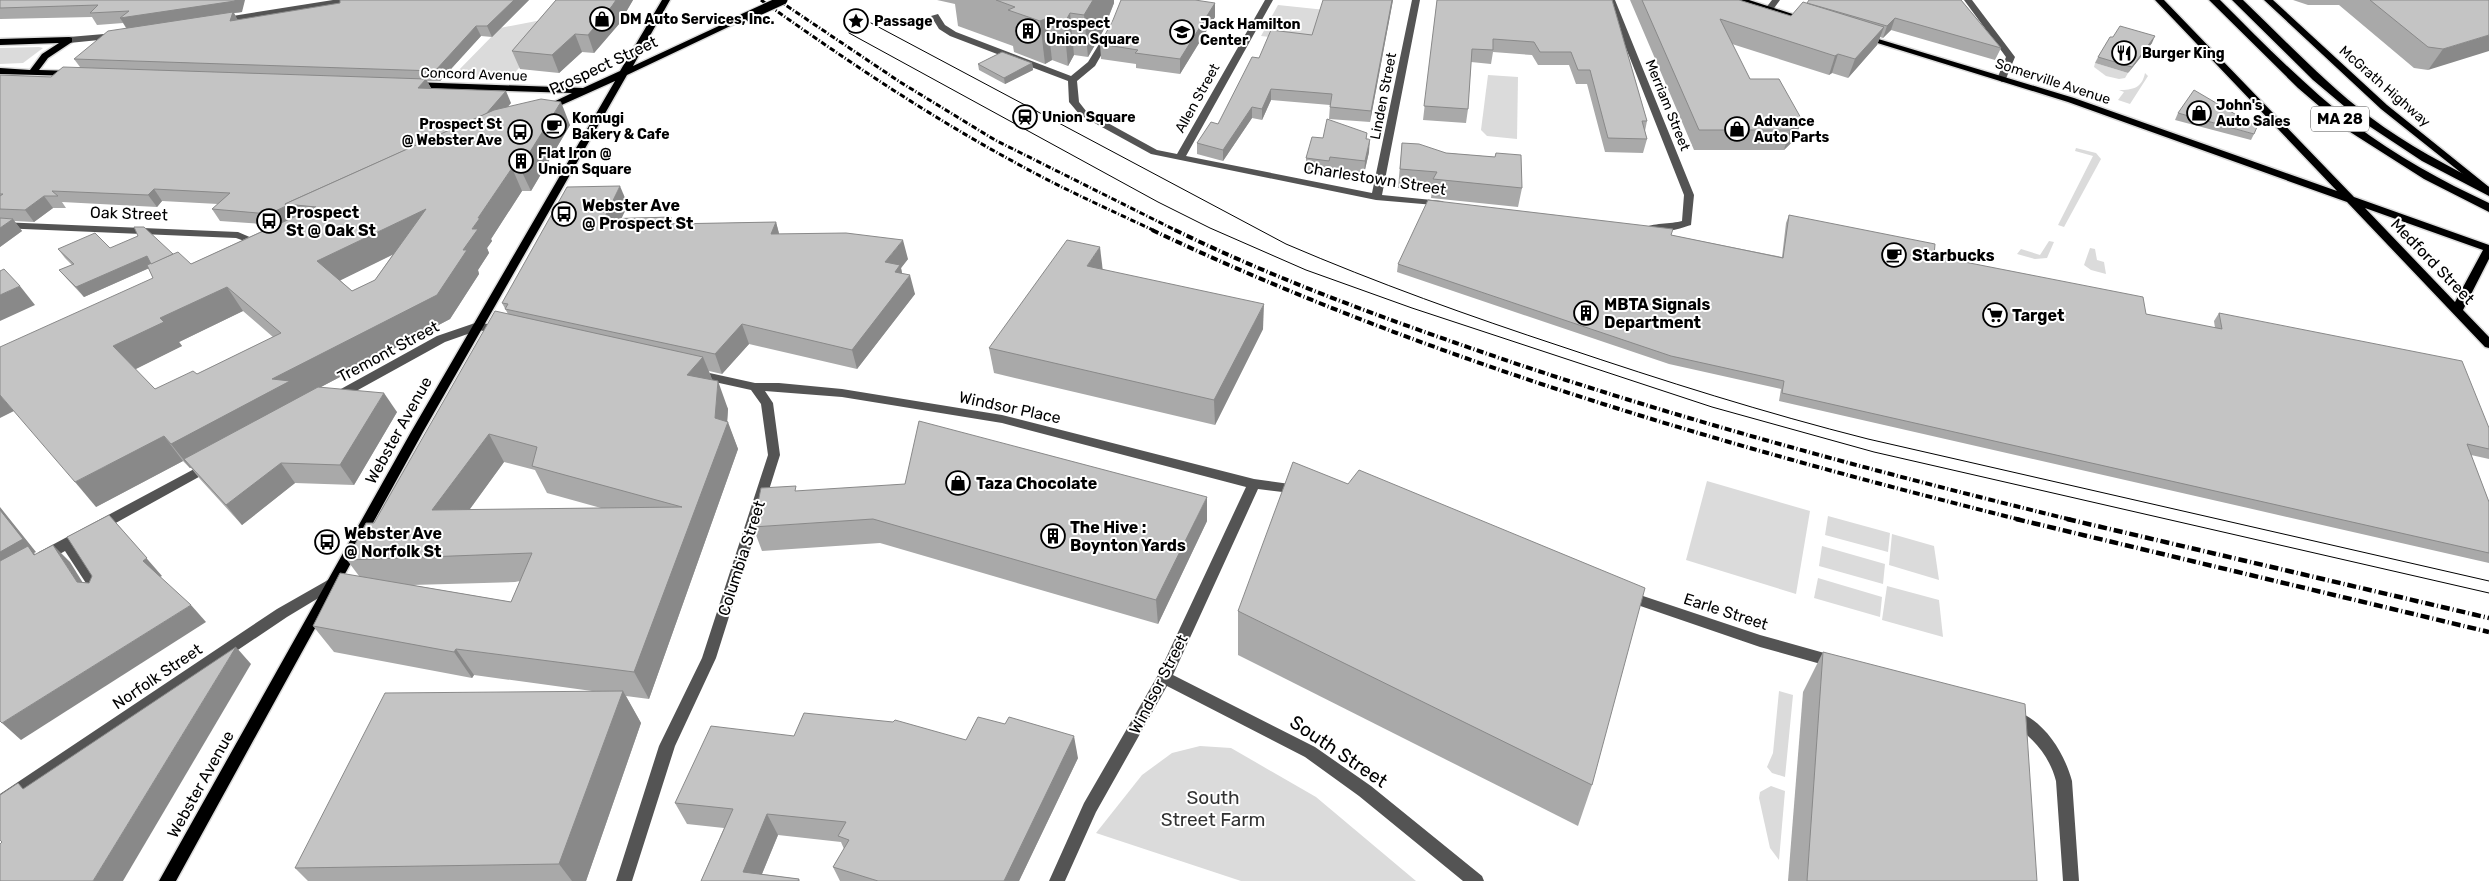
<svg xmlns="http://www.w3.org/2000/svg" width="2489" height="881" font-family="Rubik,sans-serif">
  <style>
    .green { fill: #dbdbdb }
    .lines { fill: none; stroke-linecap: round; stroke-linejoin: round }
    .major-casing { stroke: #dbdbdb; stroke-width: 3 }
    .highway-casing { stroke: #dbdbdb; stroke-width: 3 }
    .minor { fill: #545454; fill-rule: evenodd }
    .major { fill: #000; fill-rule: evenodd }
    .highway { fill: #000; fill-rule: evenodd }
    .tram { stroke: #000; stroke-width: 1 }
    .rail-far2 { stroke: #000; stroke-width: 3; stroke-dasharray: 5.5 2 1 2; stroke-linecap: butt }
    .rail-far1 { stroke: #000; stroke-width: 4; stroke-dasharray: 7 2.5 1 2.5; stroke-linecap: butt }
    .rail { stroke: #000; stroke-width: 4.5; stroke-dasharray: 9 3 1 3; stroke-linecap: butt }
    .major-bridge-casing { stroke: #dbdbdb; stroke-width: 11; stroke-linecap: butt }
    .major-bridge { stroke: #000; stroke-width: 9 }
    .wall { fill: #a9a9a9; fill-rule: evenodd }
    .shaded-wall { fill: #898989 }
    .building { fill: #c4c4c4; stroke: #898989; fill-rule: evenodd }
    .labels { text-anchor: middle; stroke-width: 4; stroke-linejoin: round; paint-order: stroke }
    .far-poi-label { font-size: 14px; font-weight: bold; fill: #000; stroke: #fff; text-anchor: start }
    .far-street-label { font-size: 14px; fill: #000; stroke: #fff }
    .shield { fill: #fff; stroke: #4c4c4c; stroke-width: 1 }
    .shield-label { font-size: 15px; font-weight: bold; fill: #000 }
    .street-label { font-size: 16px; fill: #000; stroke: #fff }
    .poi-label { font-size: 16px; font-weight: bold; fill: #000; stroke: #fff; text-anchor: start }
    .near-street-label { font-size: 19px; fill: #000; stroke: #fff }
    .near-park-label { font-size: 19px; fill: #323232; stroke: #fff }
  </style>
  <rect width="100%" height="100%" fill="#fff"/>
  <g class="green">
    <path d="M1278,5L1335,11L1325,43L1261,36Z"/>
    <path d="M573,14L547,37L509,79L453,76L500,28Z"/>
    <path d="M39,47L43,48L23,63L0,64V48Z"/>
    <path d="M2095,63L2128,73L2125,78L2119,79L2106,76L2094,67Z"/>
    <path d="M2145,73L2148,76L2130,104L2118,100L2124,92L2119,90C2133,90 2142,88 2145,73Z"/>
    <path d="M1488,75L1518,77L1517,139L1487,136L1481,130Z"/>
    <path d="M2076,148L2096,153L2101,159L2064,227L2058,225L2093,156L2075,151Z"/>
    <path d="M2049,241L2054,242L2047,258L2035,259L2017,254L2021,249L2040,255Z"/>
    <path d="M2090,248L2095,249L2097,260L2104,262L2106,274L2091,270L2084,265Z"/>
    <path d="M1707,481L1810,511L1796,594L1686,560Z"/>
    <path d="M1828,516L1890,533L1888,552L1825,535Z"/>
    <path d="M1892,534L1934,546L1939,580L1889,565Z"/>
    <path d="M1822,546L1885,564L1883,584L1819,566Z"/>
    <path d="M1818,578L1882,597L1880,617L1814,598Z"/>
    <path d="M1887,586L1939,600L1943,637L1882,620Z"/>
    <path d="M1779,691L1793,695L1785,777L1772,773L1767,767L1773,753Z"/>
    <path d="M1200,746L1231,748L1316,797L1416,881H1241L1096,833L1142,775L1172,753Z"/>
    <path d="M1771,786L1785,791L1779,860L1770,848L1759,798L1760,792Z"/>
  </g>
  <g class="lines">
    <g class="major-casing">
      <g id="major">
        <path d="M662,0H670L633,66L736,18L743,20L627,75L423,432L176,881H159L411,432L615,81L546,112L541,109L543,107L572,93L412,88L407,85L412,82L583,88L620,71Z"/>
        <path d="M1736,0H1749L1811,20L1804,22Z"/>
        <path d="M2155,0H2164L2354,197L2489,245V259L2463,310L2489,337V348L2485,347L2347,202L2068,102L1858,37L1865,35L2074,98L2337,191ZM2365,208L2483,250L2455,302Z"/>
        <path d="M2264,0H2273L2387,105L2489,187V195L2381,109Z"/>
        <path d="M69,37L72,38V42L48,58L39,70L72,71L75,72V76L0,74V68L30,70L42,54L59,43L0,45V39Z"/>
      </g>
    </g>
    <g class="highway-casing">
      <g id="highway">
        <path d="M2209,0H2220C2263,43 2306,87 2354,124C2396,156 2442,181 2489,203V212L2424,179L2347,130L2298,88Z"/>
        <path d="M2232,0H2243C2285,40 2324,82 2370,117C2407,145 2448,166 2489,187V196L2422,161L2363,122L2313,80Z"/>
      </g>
    </g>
    <g class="minor">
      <path d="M333,0H353L349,3L220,24L216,21L220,18Z"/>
      <path d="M1265,0H1273L1186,156L1372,193L1412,0H1420L1382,195L1442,201L1447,204L1446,206L1376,200L1151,154L1080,115L1069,102L1068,81L950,36L939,29L931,16L938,14L945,25L956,32L1071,76L1088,62L1104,36H1110L1111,38L1095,66L1077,81L1079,102L1086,111L1157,150L1177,154Z"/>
      <path d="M1607,0H1615L1694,195L1691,225C1678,229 1656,237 1645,228C1650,223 1672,224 1682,221L1684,195Z"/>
      <path d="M1772,0H1780L1772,11H1766L1765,9Z"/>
      <path d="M1964,0H1972L2015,57L2005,81L2002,82L1997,79L2006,57Z"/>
      <path d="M116,33L119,34V38L69,43L65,40L69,37Z"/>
      <path d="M0,222L238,232L261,242L256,245L236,238L0,228Z"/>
      <path d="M478,322L505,328L507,331L501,335L479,330L445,342L338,401H330L328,398L330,395L437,336Z"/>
      <path d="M696,370L755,383H779L842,389L1002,415L1254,479L1304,486L1305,489L1304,492L1299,494L1258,489L1173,675L1315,747L1371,786L1482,876L1484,881H1463L1359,796L1305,757L1167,686L1096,812L1065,881H1049L1084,803L1158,675L1246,487L1002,423L842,397L765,391L773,403L780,455L716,658L675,746L632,881H616L659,746L702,658L768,455L761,404L751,390L692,377L690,374Z"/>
      <path d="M211,460L215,462L217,465L215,468L76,545L105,589L107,593L105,597L100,598L95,597L65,551L49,560H39L37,556L39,552Z"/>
      <path d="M335,576L340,577L342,581L340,585L287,617L0,810V794L277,609Z"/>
      <path d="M1625,590L1760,635L1835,656L1840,658L1842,662L1840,666L1835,668L1760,647L1620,599L1618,595L1620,591Z"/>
      <path d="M2014,710C2044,720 2064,752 2072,781L2079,881H2063L2056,781C2049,754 2031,736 2009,721L2006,716L2009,711Z"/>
    </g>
    <use href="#major" class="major"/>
    <use href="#highway" class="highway"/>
    <g class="tram">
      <path d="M871,23L1286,244C1377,283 1469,316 1563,347C1664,381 1765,413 1868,439L2489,581"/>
      <path d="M849,33L1158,202L1210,228L1306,270L1412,308L1712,407L1874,452L2489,593"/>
    </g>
    <g class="rail-far2">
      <path d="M761,0C843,58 927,115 1016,163C1061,188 1108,209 1155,231"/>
      <path d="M778,0L900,82L995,140L1177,231"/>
    </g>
    <g class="rail-far1">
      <path d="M1152,230C1429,361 1725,446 2021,520"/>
      <path d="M1175,230C1265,274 1361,310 1456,343C1658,414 1864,469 2072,520"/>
    </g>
    <g class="rail">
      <path d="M2016,519L2489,632"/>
      <path d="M2067,519L2489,618"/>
    </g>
    <g class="major-bridge-casing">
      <path id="major-bridge" d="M739,20L783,0"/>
    </g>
    <use href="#major-bridge" class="major-bridge"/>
  </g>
  <g class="wall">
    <path d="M0,0L242,12L234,13L237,20L529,0L492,37L481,36L440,81H427L431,88L511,103L507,107L570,125L531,191H522L491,239L492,241L487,248L489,253L478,270L479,274L450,319L319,388L397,412L354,485L295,483L242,525L200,479L191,468H190L183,461L96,507L153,278L149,268L84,297L67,279L59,270L72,265L65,258L58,249L110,248L173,254L191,264L275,225L220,221L212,209L218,204L162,201L157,207L62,202L66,208H53L34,222L14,221L22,231L0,247V75L51,77L80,67L74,59L126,28L123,23L97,25L92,17L0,19ZM393,254L375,280L352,291L340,280ZM243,311L273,337L197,374L155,389L135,369L182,346L179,342Z"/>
    <path d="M556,0H633L619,24L594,53L582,52L559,73L520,69L512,51Z"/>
    <path d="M937,0H1114V3L1103,31L1088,57L1074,55L1068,66L1052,60L1045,64L1014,52L1013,46L958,26L955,4Z"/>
    <path d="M1393,0L1370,122L1329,119L1330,105L1271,100L1262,120L1252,118L1223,161L1197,154V143L1218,124L1259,58Z"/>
    <path d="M1437,0H1612L1647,121L1645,131L1647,139L1643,153L1605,152L1587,84H1576L1569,65H1538L1532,55L1493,52L1491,64L1471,62L1468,109L1466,123L1423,120Z"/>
    <path d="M1630,0H1739L1791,16L1807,3L1961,0L2001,48L1995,60L1891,30L1883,38L1880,37L1877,45L1848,78L1832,73L1829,75L1732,44L1750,79L1802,120L1795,139L1784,150H1694Z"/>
    <path d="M2293,0H2489L2428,70L2414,68L2339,5H2308Z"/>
    <path d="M1215,3V17L1180,74L1136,68V64L1101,59L1100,44Z"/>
    <path d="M2113,37L2152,43L2128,73L2095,63L2098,57Z"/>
    <path d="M1032,63L1033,70L1005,84L979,70L978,64Z"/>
    <path d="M2178,113L2254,134L2251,140L2175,120Z"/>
    <path d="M1367,133L1366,139L1369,152L1364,174L1329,170V174L1306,171V158L1323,138Z"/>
    <path d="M1402,143L1446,153L1495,157L1496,153L1522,188L1518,207L1431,198L1432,190L1398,188Z"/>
    <path d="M628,205L621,218L671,217L673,224L776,222L779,234L908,259L901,268L902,273L915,294L857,369L749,344L722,374L709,371L712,380L728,409L727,421L738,449L649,699L626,696L641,723L586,881H308L295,868L592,691L474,675L472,678L334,652L313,626L359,576L347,560L374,523L508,314L502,303ZM504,462L535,470L547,493L601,508L469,510ZM520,581L511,602L412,585L515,582Z"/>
    <path d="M1789,215L2146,314L2215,328L2214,321L2219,313L2489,449V459L2471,455L2489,502V563L1779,401L1781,389L1669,364L1397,272L1398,264L1671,235L1782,257L1786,223Z"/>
    <path d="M1102,269L1263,329L1215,425L994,373L989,348Z"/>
    <path d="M1348,484L1592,785L1578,826L1238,655V611Z"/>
    <path d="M798,491L1207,521L1158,624L880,543L762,551L753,527Z"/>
    <path d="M1823,652L2037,881H1788L1803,692Z"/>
    <path d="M794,736L966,740L1078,758L1019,881H840L833,867L844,849L841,842L778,835L762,874L799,879L800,881H701L724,828L687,824L675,803Z"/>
  </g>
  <g class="shaded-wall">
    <path d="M235,0H245L242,12L234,13L239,22L128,30L120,18Z"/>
    <path d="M514,0H529L492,37L487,26Z"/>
    <path d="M616,0H633L619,24L594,53L588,35Z"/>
    <path d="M1093,0H1114V3L1103,31L1088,57L1084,15Z"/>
    <path d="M1392,0H1393L1370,122L1371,111Z"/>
    <path d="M1215,3V17L1180,74V59Z"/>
    <path d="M1070,13L1074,55L1068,66L1064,24Z"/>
    <path d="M1047,18L1052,60L1045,64L1040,21Z"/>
    <path d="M1895,18L1891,30L1883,38L1887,26Z"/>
    <path d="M476,26L481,36L440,81L435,71Z"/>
    <path d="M1884,27L1877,45L1848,78L1855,59Z"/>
    <path d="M575,34L582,52L559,73L552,55Z"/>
    <path d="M2489,35V51L2428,70L2443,49Z"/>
    <path d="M2155,36L2152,43L2128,73L2132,67Z"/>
    <path d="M1838,54L1832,73L1829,75L1835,56Z"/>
    <path d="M1032,63L1033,70L1005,84L1004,78Z"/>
    <path d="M426,79L432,90L418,88Z"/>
    <path d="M1271,89V100L1262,120V109Z"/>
    <path d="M506,91L511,103L488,129L316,207Z"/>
    <path d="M561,102L570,125L531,191L520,168Z"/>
    <path d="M1252,107V118L1223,161V150Z"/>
    <path d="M1802,120L1795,139L1784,150L1790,130Z"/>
    <path d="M1370,139L1369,152L1364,174L1365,161Z"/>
    <path d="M512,168L522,191L491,239L492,241L487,248L489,253L478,270L479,274L450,319L184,459L191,468H190L171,444L272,379L463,250L478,218Z"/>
    <path d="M620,186L628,205L612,238L604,219Z"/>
    <path d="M154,189L162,201L157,207L148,195Z"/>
    <path d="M44,196L53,208L34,222L25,210Z"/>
    <path d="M286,206L293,218L277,226L269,214Z"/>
    <path d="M426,209L439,232L331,285L317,261Z"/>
    <path d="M671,217L678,236L668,224Z"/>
    <path d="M13,219L22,231L0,247V228Z"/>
    <path d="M776,222L781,241L771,234Z"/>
    <path d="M903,240L908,259L901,268L904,283L910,275L915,294L857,369L852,350L885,262Z"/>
    <path d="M1100,247L1103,272L1087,266Z"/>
    <path d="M147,256L154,266L84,297L76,287Z"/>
    <path d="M20,286L35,305L0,321V295Z"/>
    <path d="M227,287L243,311L179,342L182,346L132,371L113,346L160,318Z"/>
    <path d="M1264,304L1263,329L1215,425L1214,400Z"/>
    <path d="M742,324L749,344L722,374L715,354Z"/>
    <path d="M703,357L714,384L687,375Z"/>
    <path d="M718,381L728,409L727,425L728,422L738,449L649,699L634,672L715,418Z"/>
    <path d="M384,393L397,412L354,485L340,465Z"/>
    <path d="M0,395L14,411L0,418Z"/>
    <path d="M489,434L504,462L449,538L432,510Z"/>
    <path d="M164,436L183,461L96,507L75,482Z"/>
    <path d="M281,463L295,483L242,525L226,505Z"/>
    <path d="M1207,497V521L1158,624L1156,600Z"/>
    <path d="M0,507L36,552L34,553L45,564L0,572Z"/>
    <path d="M109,515L162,576L158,578L143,561Z"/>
    <path d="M53,545L70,562L93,599L77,582Z"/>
    <path d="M191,605L206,622L21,740L2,723Z"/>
    <path d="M236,647L251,664L123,881H93Z"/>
    <path d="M456,649L474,675L472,678L454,652Z"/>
    <path d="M623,691L641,723L586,881H572L559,864Z"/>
    <path d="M1074,736L1078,758L1019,881H1004Z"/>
    <path d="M767,814L778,835L759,881L743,872Z"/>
  </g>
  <g class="building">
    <path d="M0,0H235V1L120,18L129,11L90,13L98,5L0,8Z"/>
    <path d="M340,0H514L487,26H476L435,71L74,59L108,31L233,12L230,21L340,3Z"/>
    <path d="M556,0H616L612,6L588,35L575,34L552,55L512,51Z"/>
    <path d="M996,0H1093L1084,15L1070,13L1064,24L1047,18L1040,21L1008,10L1015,7Z"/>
    <path d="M1121,0H1195L1215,3L1180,59L1135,53L1138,50L1100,44L1113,20Z"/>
    <path d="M1323,0H1392L1371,111L1330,107L1332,94L1271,89L1262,109L1252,107L1223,150L1197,143L1211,122L1218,124L1252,57L1259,58L1271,30L1312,35Z"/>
    <path d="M1437,0H1612L1647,121H1642L1647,139L1608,138L1590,70H1578L1571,52H1540L1534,42L1493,39V50L1472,49L1468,109L1424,106Z"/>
    <path d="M1642,0H1739L1791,16L1803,2L1884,27L1855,59L1838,54L1835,56L1720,19L1750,79H1779L1802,120L1790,130H1699Z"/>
    <path d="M1809,0H1961L2001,48L1895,18L1887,26L1807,3Z"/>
    <path d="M2370,0H2489V35L2443,49L2428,47Z"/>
    <path d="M2120,26L2155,36L2132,67L2098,57L2110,37H2113Z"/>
    <path d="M1002,52L1032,63L1004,78L978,64Z"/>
    <path d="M63,67L426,79L418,88L506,91L486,114L285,204L286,206L269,214L212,209L230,193L154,189L148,195L52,191L58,196H44L25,210L0,209V196L3,194H0V75L51,77Z"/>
    <path d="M2194,90L2257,127L2254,134L2178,113Z"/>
    <path d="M541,99L561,102L520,168H512L478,218H480L472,229H478L463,250H467L437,295L272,379L290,381L171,444L164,436L75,482L0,395V347L153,278L147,265L178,252L191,264L316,207L285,204L494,110ZM426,209L375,280L352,291L317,261ZM227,287L281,333L197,374L193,371L155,389L113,346L164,322L160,318Z"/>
    <path d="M1327,119L1367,133L1366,139H1370L1365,161L1330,157L1329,161L1306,158L1312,137L1323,138Z"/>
    <path d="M1402,143L1419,144L1446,153L1495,157L1496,153L1521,155L1522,188L1433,179L1437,172L1400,169Z"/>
    <path d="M620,186L604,219L671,217L668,224L776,222L771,234L846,233L903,240L885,262L900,265L895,272L910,275L852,350L742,324L715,354L505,309L508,304L502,303L567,187Z"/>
    <path d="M1428,200L1673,229L1671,235L1783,258L1789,215L1935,244L1934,256L2143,297L2146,314L2222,329L2219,313L2462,361L2489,428V449L2467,444L2489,502V553L1782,393L1784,381L1671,356L1398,264Z"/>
    <path d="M0,218L13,219L0,228Z"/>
    <path d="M134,227H144L173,254L151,264L147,256L76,287L59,270L74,264L58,249L95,233L110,248L138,236Z"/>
    <path d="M1067,240L1100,247L1087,266L1264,304L1214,400L989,348Z"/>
    <path d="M4,269L20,286L0,295V271Z"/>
    <path d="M495,311L703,357L687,375L718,381L715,418L728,422L634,672L456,649L454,652L313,626L340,573L511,602L532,553L347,560L366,523H374ZM489,434L537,447L532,466L682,507L432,510Z"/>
    <path d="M318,387L384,393L340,465L281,463L226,505L184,459Z"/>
    <path d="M919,421L1207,497L1156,600L873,519L753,527L761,488L796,486L795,491L905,484Z"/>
    <path d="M1293,462L1348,484L1359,470L1645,588L1592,785L1238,611Z"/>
    <path d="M0,510L23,539L0,552Z"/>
    <path d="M109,515L147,558L143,561L191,605L2,723L0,721V561L28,546L34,555L53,545L77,582L89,583L92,576L67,537Z"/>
    <path d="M236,647L93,881H0V844L2,842L0,840V795L18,783L23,789Z"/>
    <path d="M1823,652L2025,704L2037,881H1807Z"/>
    <path d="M623,691L559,864L295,868L385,693Z"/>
    <path d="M804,713L893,722L895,720L966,740L978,717L1005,724L1009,717L1074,736L1004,881H878L833,867L849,840L838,836L846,822L767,814L743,872L799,879L798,881H701L733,809L675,803L711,726L794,736Z"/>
  </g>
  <defs>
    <g id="shop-ring" transform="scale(1.25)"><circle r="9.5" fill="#fff" stroke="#000" stroke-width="1.5"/><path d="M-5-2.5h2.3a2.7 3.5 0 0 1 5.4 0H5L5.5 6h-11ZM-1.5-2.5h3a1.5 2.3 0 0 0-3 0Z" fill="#000"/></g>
    <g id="sight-ring" transform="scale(1.25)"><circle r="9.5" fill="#fff" stroke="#000" stroke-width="1.5"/><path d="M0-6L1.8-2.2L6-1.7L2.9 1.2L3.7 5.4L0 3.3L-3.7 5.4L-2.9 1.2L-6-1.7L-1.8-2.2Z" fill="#000"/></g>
    <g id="building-ring" transform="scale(1.25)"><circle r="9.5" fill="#fff" stroke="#000" stroke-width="1.5"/><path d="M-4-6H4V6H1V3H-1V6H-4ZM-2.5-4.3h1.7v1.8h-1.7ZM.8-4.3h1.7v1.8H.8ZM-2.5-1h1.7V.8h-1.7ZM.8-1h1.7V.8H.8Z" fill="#000"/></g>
    <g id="school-ring" transform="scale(1.25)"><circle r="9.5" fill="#fff" stroke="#000" stroke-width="1.5"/><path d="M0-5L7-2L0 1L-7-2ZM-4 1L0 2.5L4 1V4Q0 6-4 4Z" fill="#000"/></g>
    <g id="restaurant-ring" transform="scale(1.25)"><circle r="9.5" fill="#fff" stroke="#000" stroke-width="1.5"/><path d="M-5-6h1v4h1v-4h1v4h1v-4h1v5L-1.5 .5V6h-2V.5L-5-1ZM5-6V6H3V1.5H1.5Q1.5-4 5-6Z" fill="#000"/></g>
    <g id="station-ring" transform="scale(1.25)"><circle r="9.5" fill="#fff" stroke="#000" stroke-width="1.5"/><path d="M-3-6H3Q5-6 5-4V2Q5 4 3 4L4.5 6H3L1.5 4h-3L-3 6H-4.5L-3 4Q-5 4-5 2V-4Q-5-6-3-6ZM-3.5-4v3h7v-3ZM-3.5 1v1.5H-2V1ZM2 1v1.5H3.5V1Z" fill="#000"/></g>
    <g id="cafe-ring" transform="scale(1.25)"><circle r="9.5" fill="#fff" stroke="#000" stroke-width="1.5"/><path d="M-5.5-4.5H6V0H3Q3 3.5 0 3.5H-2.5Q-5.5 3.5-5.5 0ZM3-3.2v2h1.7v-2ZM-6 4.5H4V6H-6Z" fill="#000"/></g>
    <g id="bus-ring" transform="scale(1.25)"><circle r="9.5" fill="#fff" stroke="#000" stroke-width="1.5"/><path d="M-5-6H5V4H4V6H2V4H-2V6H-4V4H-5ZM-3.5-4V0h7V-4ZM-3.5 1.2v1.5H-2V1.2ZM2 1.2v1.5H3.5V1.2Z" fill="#000"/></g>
    <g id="supermarket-ring" transform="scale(1.25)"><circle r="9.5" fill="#fff" stroke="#000" stroke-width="1.5"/><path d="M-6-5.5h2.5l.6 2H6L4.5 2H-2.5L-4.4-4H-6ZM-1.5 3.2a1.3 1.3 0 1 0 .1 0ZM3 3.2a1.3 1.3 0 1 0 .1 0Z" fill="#000"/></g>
  </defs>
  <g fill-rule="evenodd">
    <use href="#shop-ring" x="602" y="19"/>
    <use href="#sight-ring" x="856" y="21"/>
    <use href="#building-ring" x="1028" y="31"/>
    <use href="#school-ring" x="1182" y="32"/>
    <use href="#restaurant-ring" x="2124" y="53"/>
    <use href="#shop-ring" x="2199" y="113"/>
    <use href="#station-ring" x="1025" y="117"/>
    <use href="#cafe-ring" x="554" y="126"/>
    <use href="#shop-ring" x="1737" y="129"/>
    <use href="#bus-ring" x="520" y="132"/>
    <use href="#building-ring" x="521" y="161"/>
    <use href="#bus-ring" x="564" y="214"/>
    <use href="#bus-ring" x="269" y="221"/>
    <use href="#cafe-ring" x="1894" y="255"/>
    <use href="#building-ring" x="1586" y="313"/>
    <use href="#supermarket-ring" x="1995" y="315"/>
    <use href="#shop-ring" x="958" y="483"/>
    <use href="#building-ring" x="1053" y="536"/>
    <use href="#bus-ring" x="327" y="542"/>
  </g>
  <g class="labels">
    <g class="far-poi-label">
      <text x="620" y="24">DM Auto Services, Inc.</text>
      <text x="874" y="26">Passage</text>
      <text x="1046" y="28">Prospect<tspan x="1046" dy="16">Union Square</tspan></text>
      <text x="1200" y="29">Jack Hamilton<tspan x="1200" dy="16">Center</tspan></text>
      <text x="2142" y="58">Burger King</text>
      <text x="2216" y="110">John's<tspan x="2216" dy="16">Auto Sales</tspan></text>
      <text x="1042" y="122">Union Square</text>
      <text x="572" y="123">Komugi<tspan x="572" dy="16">Bakery &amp; Cafe</tspan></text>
      <text x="1754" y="126">Advance<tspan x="1754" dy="16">Auto Parts</tspan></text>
      <text x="502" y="129" text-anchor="end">Prospect St<tspan x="502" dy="16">@ Webster Ave</tspan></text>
      <text x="538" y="158">Flat Iron @<tspan x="538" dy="16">Union Square</tspan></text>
    </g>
    <g class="far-street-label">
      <text transform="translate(474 74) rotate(2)" y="5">Concord Avenue</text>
      <text transform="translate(2053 81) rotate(18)" y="5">Somerville Avenue</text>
      <text transform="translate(2385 86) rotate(41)" y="5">McGrath Highway</text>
      <text transform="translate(1383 96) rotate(-79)" y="5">Linden Street</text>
      <text transform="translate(1197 98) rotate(-61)" y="5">Allen Street</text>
      <text transform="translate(1668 105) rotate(68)" y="5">Merriam Street</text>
    </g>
    <rect class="shield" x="2311" y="106.5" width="58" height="25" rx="4"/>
    <g class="shield-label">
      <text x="2340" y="124">MA 28</text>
    </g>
    <g class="street-label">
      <text transform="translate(603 65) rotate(-25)" y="6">Prospect Street</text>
      <text transform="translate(1375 178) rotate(9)" y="6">Charlestown Street</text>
      <text transform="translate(129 213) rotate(2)" y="6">Oak Street</text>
      <text transform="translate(2433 261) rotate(46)" y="6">Medford Street</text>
      <text transform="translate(388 351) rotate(-28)" y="6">Tremont Street</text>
      <text transform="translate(1010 407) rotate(12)" y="6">Windsor Place</text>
      <text transform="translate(398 430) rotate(-61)" y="6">Webster Avenue</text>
      <text transform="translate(741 558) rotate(-72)" y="6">Columbia Street</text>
      <text transform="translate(1726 611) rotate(18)" y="6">Earle Street</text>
      <text transform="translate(157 676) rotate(-34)" y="6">Norfolk Street</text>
      <text transform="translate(1158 684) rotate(-63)" y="6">Windsor Street</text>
      <text transform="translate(200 784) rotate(-61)" y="6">Webster Avenue</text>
    </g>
    <g class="poi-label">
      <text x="582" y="211">Webster Ave<tspan x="582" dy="18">@ Prospect St</tspan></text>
      <text x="286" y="218">Prospect<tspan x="286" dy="18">St @ Oak St</tspan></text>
      <text x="1912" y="261">Starbucks</text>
      <text x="1604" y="310">MBTA Signals<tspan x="1604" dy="18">Department</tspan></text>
      <text x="2012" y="321">Target</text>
      <text x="976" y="489">Taza Chocolate</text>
      <text x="1070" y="533">The Hive :<tspan x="1070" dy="18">Boynton Yards</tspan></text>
      <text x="344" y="539">Webster Ave<tspan x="344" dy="18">@ Norfolk St</tspan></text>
    </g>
    <g class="near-street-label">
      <text transform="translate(1339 751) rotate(34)" y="7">South Street</text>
    </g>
    <g class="near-park-label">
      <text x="1213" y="804">South<tspan x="1213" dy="22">Street Farm</tspan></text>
    </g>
  </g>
</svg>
